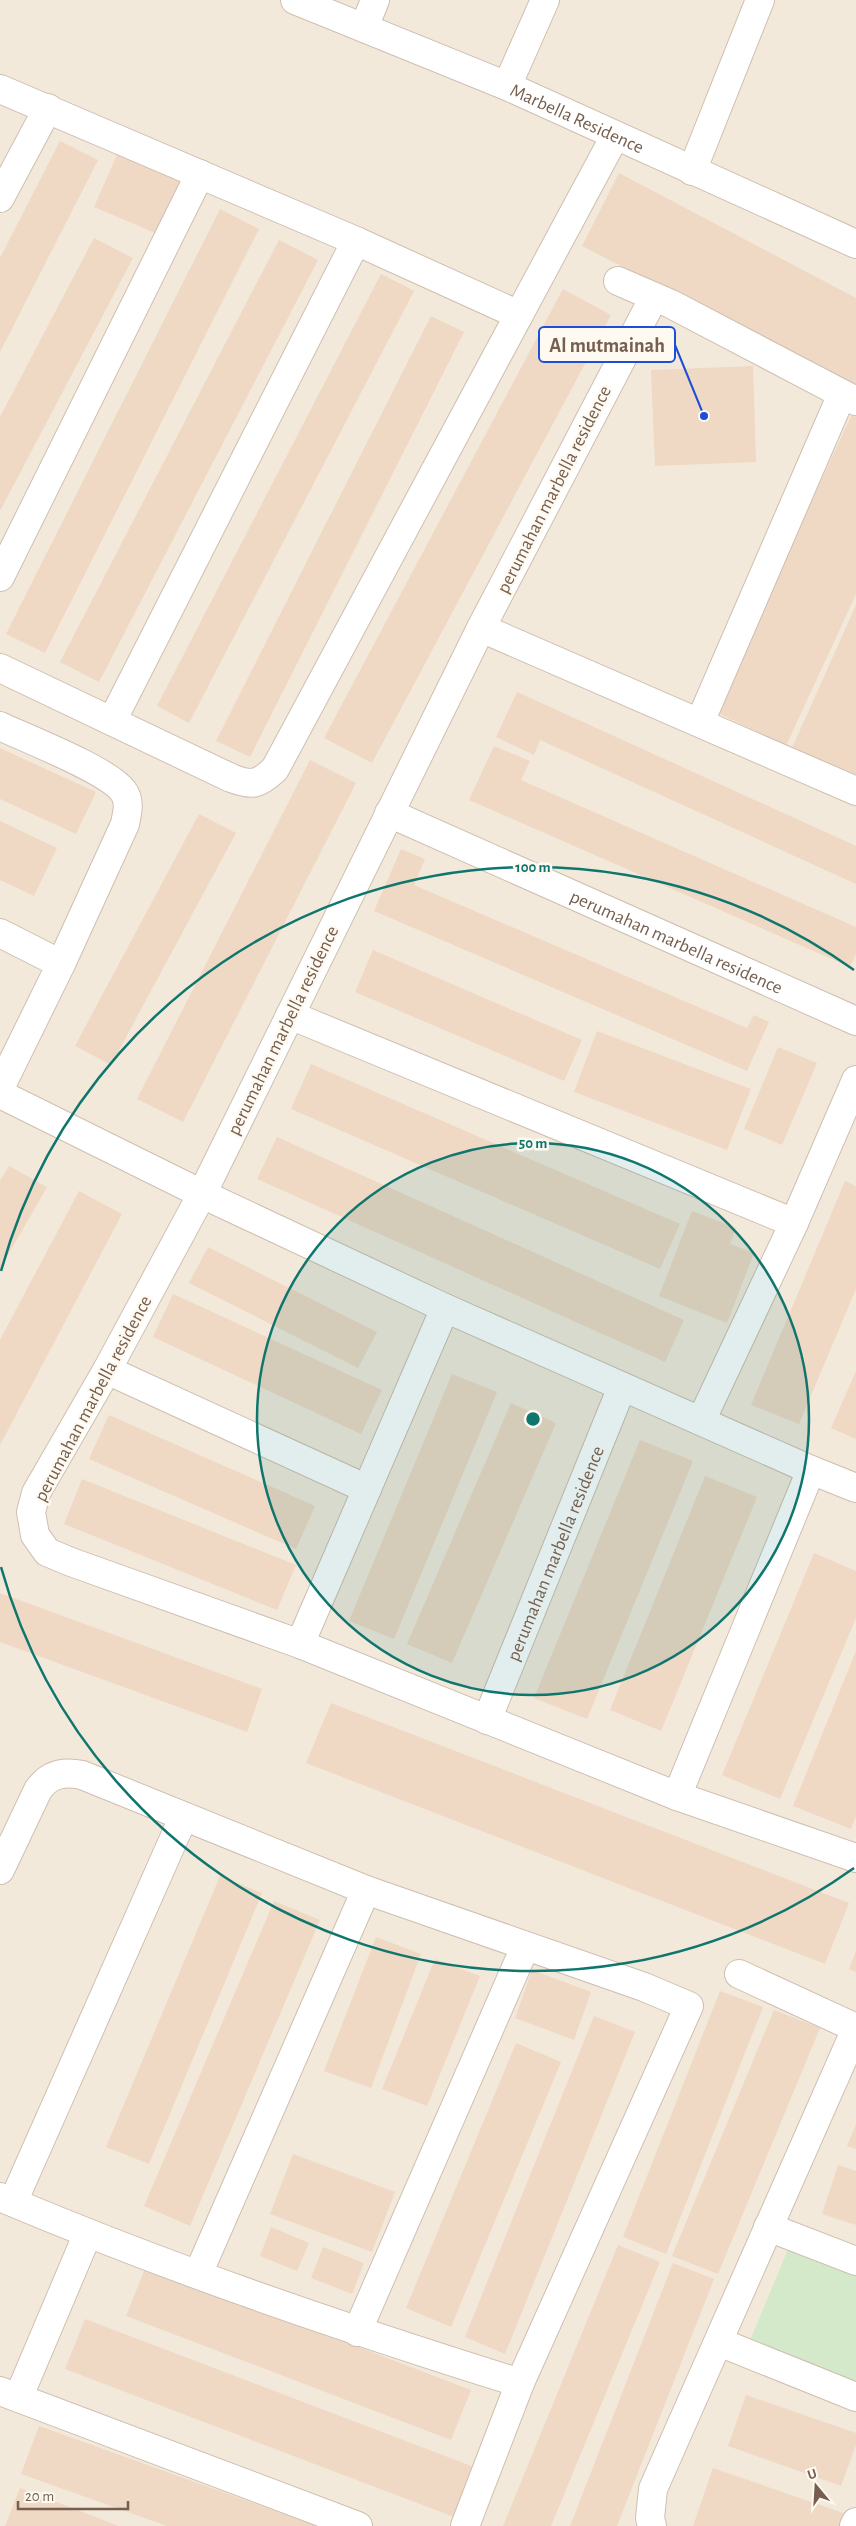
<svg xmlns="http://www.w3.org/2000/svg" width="856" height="2526" font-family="'Alegreya Sans',sans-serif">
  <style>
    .residential { fill: #f3e9da }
    .green { fill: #d4e9ca }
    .building { fill: #efd8c4 }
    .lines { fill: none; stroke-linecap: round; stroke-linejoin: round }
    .minor-casing { stroke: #cebfb1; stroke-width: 30 }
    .minor { stroke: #fff; stroke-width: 28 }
    .ring { fill: none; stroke: #0f766e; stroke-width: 2.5 }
    .labels { text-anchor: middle; stroke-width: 5; stroke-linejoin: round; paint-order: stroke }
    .street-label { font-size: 19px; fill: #765f4f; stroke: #fefaf2 }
    .centre { fill: #0f766e; stroke: #fefaf2; stroke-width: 2.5 }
    .ring-label { font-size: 15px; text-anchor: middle; font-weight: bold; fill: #0f766e; stroke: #fefaf2; stroke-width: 5; stroke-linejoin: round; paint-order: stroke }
    .leader { fill: none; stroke: #1d4ed8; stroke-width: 2 }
    .callout-dot { fill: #1d4ed8; stroke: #fefaf2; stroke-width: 2 }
    .callout { fill: #fefaf2; stroke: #1d4ed8; stroke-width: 2 }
    .callout-label { font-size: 20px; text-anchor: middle; font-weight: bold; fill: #765f4f }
  </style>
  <rect width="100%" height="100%" fill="#fcf6eb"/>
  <rect class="residential" x="0" y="0" width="856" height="2526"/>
  <path class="green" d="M794,2235L856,2259V2388L746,2350Z"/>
  <g class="building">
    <path d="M60,141L98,160L0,352V258Z"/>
    <path d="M119,150L185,178L160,235L94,207Z"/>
    <path d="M619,173L856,298V386L582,246Z"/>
    <path d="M220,209L259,229L45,653L6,634Z"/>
    <path d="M94,238L133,258L0,511V417Z"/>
    <path d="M279,240L318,260L99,682L60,662Z"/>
    <path d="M381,274L414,291L189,723L157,706Z"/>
    <path d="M563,289L611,315L372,763L324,738Z"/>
    <path d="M431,316L464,332L250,757L216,741Z"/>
    <path d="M753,366L756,462L655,466L651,370Z"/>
    <path d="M852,414L856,416V594L786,746L714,711Z"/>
    <path d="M856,605V775L792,748Z"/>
    <path d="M517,692L856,846V884L540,740L534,755L496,737Z"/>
    <path d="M494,746L530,761L521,780L856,927V954L850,967L469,800Z"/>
    <path d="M0,748L96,792L76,834L0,799Z"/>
    <path d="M310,760L356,783L183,1122L137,1099Z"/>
    <path d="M199,814L236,833L111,1065L75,1046Z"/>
    <path d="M0,821L57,848L34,896L0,880Z"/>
    <path d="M401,849L425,859L414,885L747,1028L754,1015L769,1022L747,1071L374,911Z"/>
    <path d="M373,950L582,1040L564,1081L355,992Z"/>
    <path d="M597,1031L751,1089L727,1150L574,1092Z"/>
    <path d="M778,1047L817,1063L782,1145L744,1129Z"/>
    <path d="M311,1064L680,1224L660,1269L291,1109Z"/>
    <path d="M277,1137L684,1320L665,1362L257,1179Z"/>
    <path d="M9,1166L47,1187L0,1269V1181Z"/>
    <path d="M845,1181L856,1186V1289L799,1424L751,1405Z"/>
    <path d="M79,1191L122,1214L0,1445V1340Z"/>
    <path d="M692,1211L736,1228L730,1244L754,1253L727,1323L659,1296Z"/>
    <path d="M208,1247L377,1332L358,1368L189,1283Z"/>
    <path d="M173,1294L382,1390L361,1434L153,1337Z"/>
    <path d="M856,1371V1439L831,1428Z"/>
    <path d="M452,1374L497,1392L394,1639L349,1621Z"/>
    <path d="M511,1403L556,1423L452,1663L407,1644Z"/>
    <path d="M109,1415L315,1506L296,1549L89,1459Z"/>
    <path d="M640,1440L693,1461L587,1719L534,1698Z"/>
    <path d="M705,1476L757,1497L661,1731L610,1710Z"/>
    <path d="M82,1479L296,1565L277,1610L64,1524Z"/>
    <path d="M814,1553L856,1571V1618L780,1799L722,1775Z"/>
    <path d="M0,1593L262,1689L247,1732L0,1642Z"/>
    <path d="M856,1651V1816L851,1829L793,1806Z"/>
    <path d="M331,1703L849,1903L825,1964L306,1763Z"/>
    <path d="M220,1876L262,1893L149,2164L106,2147Z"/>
    <path d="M274,1901L320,1920L190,2226L144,2206Z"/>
    <path d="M376,1937L421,1954L371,2088L324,2071Z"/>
    <path d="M856,1951V1972L849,1969Z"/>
    <path d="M435,1959L480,1976L427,2106L382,2089Z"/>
    <path d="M532,1970L591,1992L574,2040L515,2018Z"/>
    <path d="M720,1991L763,2007L666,2254L623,2237Z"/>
    <path d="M774,2010L820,2028L718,2274L672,2256Z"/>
    <path d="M594,2016L635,2032L505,2354L465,2337Z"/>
    <path d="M516,2043L561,2062L451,2327L406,2308Z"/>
    <path d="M856,2124V2149L847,2146Z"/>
    <path d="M293,2154L395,2192L372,2252L270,2214Z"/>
    <path d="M838,2165L856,2171V2225L822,2214Z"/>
    <path d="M271,2227L309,2243L297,2271L260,2256Z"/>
    <path d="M618,2245L660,2262L551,2526H503Z"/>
    <path d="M323,2247L364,2263L352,2294L311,2278Z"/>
    <path d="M673,2263L714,2279L617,2526H570Z"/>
    <path d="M146,2266L471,2390L451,2440L126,2316Z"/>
    <path d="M85,2319L474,2467L454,2517L65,2369Z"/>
    <path d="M746,2395L856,2433V2445L841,2486L728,2446Z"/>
    <path d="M39,2426L317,2526H167L21,2474Z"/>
    <path d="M713,2468L852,2516L848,2526H693Z"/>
    <path d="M20,2488L119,2526H5Z"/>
  </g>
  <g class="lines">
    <g class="minor-casing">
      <g id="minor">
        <path id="s1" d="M295,0L507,86L856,244"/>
        <path d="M364,28L375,0"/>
        <path d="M507,86L545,0"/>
        <path d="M0,89L356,241L519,315"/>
        <path d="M692,171L760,0"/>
        <path d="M0,198L48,108"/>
        <path d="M618,281L671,304L856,401"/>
        <path d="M654,297L481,628L202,1194L107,1370L36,1493L31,1512L35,1535L47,1552L71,1562L300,1644L677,1796L856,1858"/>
        <path d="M0,577L200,174"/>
        <path d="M481,628L856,791"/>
        <path d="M0,668L231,778C252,786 258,785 275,769L615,136"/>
        <path d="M112,721L356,241"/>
        <path d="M700,722L842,394"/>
        <path d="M0,726C27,739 108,770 123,791C131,801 127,813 125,824L61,964L0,1088"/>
        <path id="s2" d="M389,813L856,1021"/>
        <path d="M0,933L61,964"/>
        <path d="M290,1015L794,1223"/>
        <path d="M0,1094L202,1194L445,1308L811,1470L856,1488"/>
        <path d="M107,1370L367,1489"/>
        <path d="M701,1421L794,1223L856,1080"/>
        <path d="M300,1644L445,1308"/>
        <path id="s3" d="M487,1720L622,1387"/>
        <path d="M677,1796L811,1470"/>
        <path d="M0,1870L38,1790C49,1774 64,1771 82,1775L366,1890L644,1987L689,2006L520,2383L465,2526"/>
        <path d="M739,1974L856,2028"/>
        <path d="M0,2197C170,2269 344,2328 520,2383"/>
        <path d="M13,2202L183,1818"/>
        <path d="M768,2227L856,2261"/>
        <path d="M198,2274L366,1890"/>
        <path d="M357,2332L525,1947"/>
        <path d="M719,2342L856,2397"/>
        <path d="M0,2391L358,2526"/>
        <path d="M19,2396L88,2233"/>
        <path d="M652,2526L650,2518L653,2489L856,2029"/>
        <path d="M854,2526L856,2522"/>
      </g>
    </g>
    <use href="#minor" class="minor"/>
  </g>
  <circle cx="533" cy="1419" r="276" fill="#0f766e" fill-opacity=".12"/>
  <g class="ring">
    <circle cx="533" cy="1419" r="276"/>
    <path d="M854 1868A552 552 0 0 1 1 1567M1 1271A552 552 0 0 1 854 970"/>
  </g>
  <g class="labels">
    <g class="street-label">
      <text dy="7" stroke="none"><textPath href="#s1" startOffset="306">Marbella Residence</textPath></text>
      <text transform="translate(553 489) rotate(-63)" y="7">perumahan marbella residence</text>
      <text dy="7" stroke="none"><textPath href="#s2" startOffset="315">perumahan marbella residence</textPath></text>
      <text transform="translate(282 1030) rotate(-64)" y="7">perumahan marbella residence</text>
      <text transform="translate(92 1398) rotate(-62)" y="7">perumahan marbella residence</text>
      <text dy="7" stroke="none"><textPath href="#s3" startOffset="180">perumahan marbella residence</textPath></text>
    </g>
  </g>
  <circle cx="533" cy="1419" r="8" class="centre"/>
  <g class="ring-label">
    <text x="533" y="872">100 m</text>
    <text x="533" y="1148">50 m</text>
  </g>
  <path class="leader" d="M704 416L675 345"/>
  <circle class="callout-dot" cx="704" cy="416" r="5"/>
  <rect class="callout" x="539" y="327" width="136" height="35" rx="5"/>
  <g class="callout-label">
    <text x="607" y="352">Al mutmainah</text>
  </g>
  <g transform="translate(816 2486) rotate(342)" stroke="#fefaf2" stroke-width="4" paint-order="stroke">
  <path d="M0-4L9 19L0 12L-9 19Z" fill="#765f4f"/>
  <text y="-8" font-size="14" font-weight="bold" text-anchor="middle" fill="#765f4f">U</text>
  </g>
  <path d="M18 2501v8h110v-8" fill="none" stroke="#765f4f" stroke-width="2.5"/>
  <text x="25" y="2501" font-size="15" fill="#765f4f" stroke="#fefaf2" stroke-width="4" paint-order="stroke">20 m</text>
</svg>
